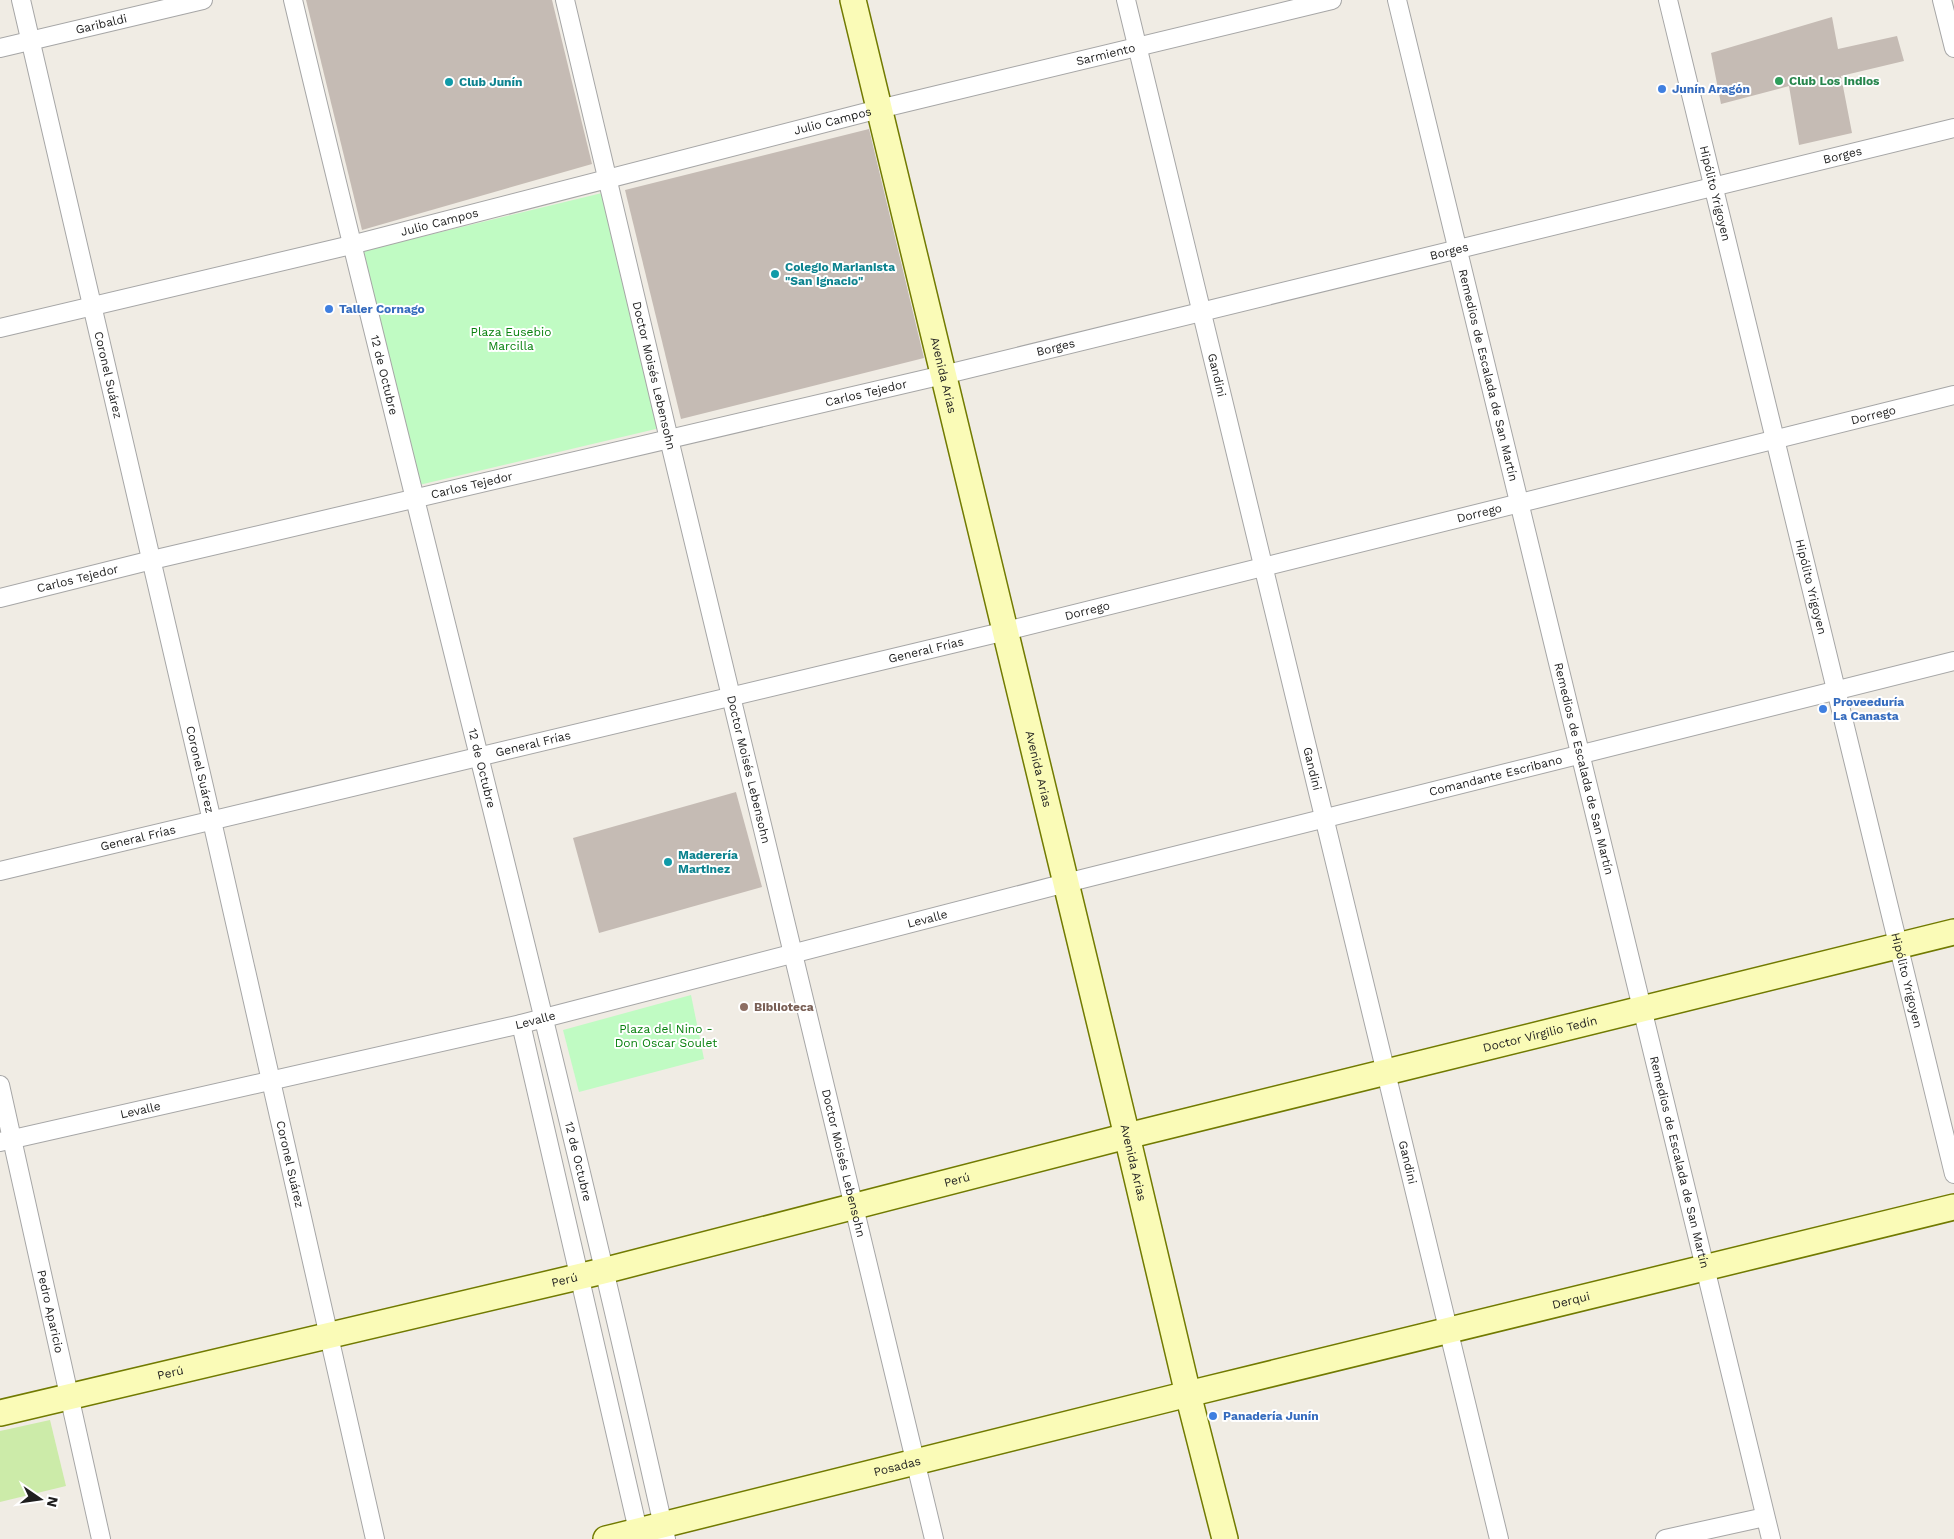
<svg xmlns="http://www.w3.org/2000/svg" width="1954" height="1539" font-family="'Work Sans',sans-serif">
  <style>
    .grass { fill: #cceba9 }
    .park { fill: #c0fbc3 }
    .building { fill: #c5bbb4 }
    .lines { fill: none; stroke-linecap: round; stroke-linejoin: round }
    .street-casing { stroke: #a6a6a6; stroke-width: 20 }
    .secondary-casing { stroke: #717a01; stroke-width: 28 }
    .street { stroke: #fff; stroke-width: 18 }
    .secondary { stroke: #fafbb7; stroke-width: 25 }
    .leisure-dot { fill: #2e9e5b; stroke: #fff; stroke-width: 2 }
    .culture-dot { fill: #0f9aa8; stroke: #fff; stroke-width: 2 }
    .shop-dot { fill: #3f7fe0; stroke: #fff; stroke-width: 2 }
    .education-dot { fill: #8d6e63; stroke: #fff; stroke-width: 2 }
    .labels { text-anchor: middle; stroke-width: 4; stroke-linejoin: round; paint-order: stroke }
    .street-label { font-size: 12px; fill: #1f1f1f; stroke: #fff }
    .leisure-label { font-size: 12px; font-weight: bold; fill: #27864d; stroke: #fff; text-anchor: start }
    .culture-label { font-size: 12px; font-weight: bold; fill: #0d838f; stroke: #fff; text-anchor: start }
    .shop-label { font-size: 12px; font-weight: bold; fill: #366cbe; stroke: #fff; text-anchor: start }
    .park-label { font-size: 12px; fill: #08810e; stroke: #fff }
    .education-label { font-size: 12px; font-weight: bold; fill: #785e54; stroke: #fff; text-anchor: start }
  </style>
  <rect width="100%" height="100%" fill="#f0ece4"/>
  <path class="grass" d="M50,1420L66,1486L0,1502V1431Z"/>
  <g class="park">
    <path d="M602,193L660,428L419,485L363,251Z"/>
    <path d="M691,995L704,1059L579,1092L563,1030Z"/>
  </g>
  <g class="building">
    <path d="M306,0H552L592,164L362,230Z"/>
    <path d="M1832,17L1838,49L1897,36L1904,61L1841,76L1852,133L1799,145L1789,86L1721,104L1711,53Z"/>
    <path d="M869,129L924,358L681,419L625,190Z"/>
    <path d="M736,792L762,887L599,933L573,838Z"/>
  </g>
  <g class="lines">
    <g class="street-casing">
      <g id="street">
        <path id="s1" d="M21,0L212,821L375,1539"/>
        <path id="s2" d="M293,0C415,513 551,1024 666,1539"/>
        <path id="s3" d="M565,0L669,439L934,1539"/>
        <path id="s4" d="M1126,0L1499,1539"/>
        <path id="s5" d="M1397,0L1771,1539"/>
        <path id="s6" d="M1668,0L1954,1174"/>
        <path d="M1942,0L1954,48"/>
        <path id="s7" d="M0,48L203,0"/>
        <path id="s8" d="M0,328L351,245L879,109L1332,0"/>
        <path id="s9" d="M0,598L152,560L943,375L1954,128"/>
        <path id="s10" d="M0,871L1006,631L1954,395"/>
        <path d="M521,1024L640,1539"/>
        <path id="s11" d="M0,1085L101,1539"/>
        <path id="s12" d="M0,1142L521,1024L1066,883L1954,661"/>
        <path d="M1665,1539L1765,1517"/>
      </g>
    </g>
    <g class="secondary-casing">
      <g id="secondary">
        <path id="s13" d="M853,0L1127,1136L1188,1394L1225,1539"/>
        <path id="s14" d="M0,1413L603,1271L1127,1136L1954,932"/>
        <path id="s15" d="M606,1539L1188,1394L1954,1207"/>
      </g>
    </g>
    <use href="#street" class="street"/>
    <use href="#secondary" class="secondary"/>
  </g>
  <circle class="leisure-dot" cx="1779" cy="81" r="5"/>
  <g class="culture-dot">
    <circle cx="449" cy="82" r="5"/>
    <circle cx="775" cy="274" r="5"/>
    <circle cx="668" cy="862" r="5"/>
  </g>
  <g class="shop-dot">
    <circle cx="1662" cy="89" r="5"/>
    <circle cx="329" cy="309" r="5"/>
    <circle cx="1823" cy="709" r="5"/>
    <circle cx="1213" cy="1416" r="5"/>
  </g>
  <circle class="education-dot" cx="744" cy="1007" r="5"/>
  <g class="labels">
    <g class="street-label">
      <text dy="4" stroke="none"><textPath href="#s7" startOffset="104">Garibaldi</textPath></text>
      <text dy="4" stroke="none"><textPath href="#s8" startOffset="1139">Sarmiento</textPath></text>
      <text dy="4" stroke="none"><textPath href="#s8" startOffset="858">Julio Campos</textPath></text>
      <text dy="4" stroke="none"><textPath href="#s9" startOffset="1895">Borges</textPath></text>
      <text dy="4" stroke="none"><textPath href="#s6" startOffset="199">Hipólito Yrigoyen</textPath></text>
      <text dy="4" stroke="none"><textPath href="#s8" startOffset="452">Julio Campos</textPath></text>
      <text dy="4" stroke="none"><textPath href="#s9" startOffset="1490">Borges</textPath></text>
      <text dy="4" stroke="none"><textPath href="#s9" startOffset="1085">Borges</textPath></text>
      <text dy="4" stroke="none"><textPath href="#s1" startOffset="385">Coronel Suárez</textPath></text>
      <text dy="4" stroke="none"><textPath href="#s2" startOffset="386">12 de Octubre</textPath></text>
      <text dy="4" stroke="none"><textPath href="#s3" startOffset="386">Doctor Moisés Lebensohn</textPath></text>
      <text dy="4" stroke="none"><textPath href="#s13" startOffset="386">Avenida Arias</textPath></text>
      <text dy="4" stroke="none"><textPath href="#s4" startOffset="386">Gandini</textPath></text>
      <text dy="4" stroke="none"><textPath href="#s5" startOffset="386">Remedios de Escalada de San Martín</textPath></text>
      <text dy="4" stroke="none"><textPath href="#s9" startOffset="890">Carlos Tejedor</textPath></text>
      <text dy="4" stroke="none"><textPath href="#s10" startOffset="1928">Dorrego</textPath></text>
      <text dy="4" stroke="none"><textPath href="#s9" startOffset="485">Carlos Tejedor</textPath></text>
      <text dy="4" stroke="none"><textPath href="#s10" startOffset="1522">Dorrego</textPath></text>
      <text dy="4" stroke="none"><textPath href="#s9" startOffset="80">Carlos Tejedor</textPath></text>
      <text dy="4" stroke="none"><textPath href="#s6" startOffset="604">Hipólito Yrigoyen</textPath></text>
      <text dy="4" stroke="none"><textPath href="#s10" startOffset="1118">Dorrego</textPath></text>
      <text dy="4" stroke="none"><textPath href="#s10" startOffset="952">General Frías</textPath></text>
      <text dy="4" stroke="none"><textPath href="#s10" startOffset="548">General Frías</textPath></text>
      <text dy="4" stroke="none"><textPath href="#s1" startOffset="790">Coronel Suárez</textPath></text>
      <text dy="4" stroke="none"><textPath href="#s2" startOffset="791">12 de Octubre</textPath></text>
      <text dy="4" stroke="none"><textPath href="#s5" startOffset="791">Remedios de Escalada de San Martín</textPath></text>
      <text dy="4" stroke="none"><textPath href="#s3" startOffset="791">Doctor Moisés Lebensohn</textPath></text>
      <text dy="4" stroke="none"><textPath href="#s13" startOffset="791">Avenida Arias</textPath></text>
      <text dy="4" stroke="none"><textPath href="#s4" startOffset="791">Gandini</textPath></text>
      <text dy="4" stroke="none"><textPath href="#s12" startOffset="1540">Comandante Escribano</textPath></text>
      <text dy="4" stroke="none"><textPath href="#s10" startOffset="142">General Frías</textPath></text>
      <text dy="4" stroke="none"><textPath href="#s12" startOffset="954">Levalle</textPath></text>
      <text dy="4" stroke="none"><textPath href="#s6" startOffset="1009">Hipólito Yrigoyen</textPath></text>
      <text dy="4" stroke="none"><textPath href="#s12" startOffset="549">Levalle</textPath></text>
      <text dy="4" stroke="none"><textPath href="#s14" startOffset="1586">Doctor Virgilio Tedín</textPath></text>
      <text dy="4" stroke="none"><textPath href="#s12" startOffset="144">Levalle</textPath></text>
      <text dy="4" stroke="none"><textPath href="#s2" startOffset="1196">12 de Octubre</textPath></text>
      <text dy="4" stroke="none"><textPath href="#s3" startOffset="1196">Doctor Moisés Lebensohn</textPath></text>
      <text dy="4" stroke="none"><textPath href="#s13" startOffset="1196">Avenida Arias</textPath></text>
      <text dy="4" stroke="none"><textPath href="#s4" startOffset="1196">Gandini</textPath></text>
      <text dy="4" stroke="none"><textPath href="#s5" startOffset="1196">Remedios de Escalada de San Martín</textPath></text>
      <text dy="4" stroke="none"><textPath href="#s1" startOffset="1195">Coronel Suárez</textPath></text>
      <text dy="4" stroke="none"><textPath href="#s14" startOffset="985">Perú</textPath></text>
      <text dy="4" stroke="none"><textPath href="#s14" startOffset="580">Perú</textPath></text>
      <text dy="4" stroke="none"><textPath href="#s15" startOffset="994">Derqui</textPath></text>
      <text dy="4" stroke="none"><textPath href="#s11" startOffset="232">Pedro Aparicio</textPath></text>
      <text dy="4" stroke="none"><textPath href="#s14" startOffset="175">Perú</textPath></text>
      <text dy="4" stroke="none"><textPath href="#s15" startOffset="300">Posadas</textPath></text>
    </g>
    <g class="leisure-label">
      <text x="1789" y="85">Club Los Indios</text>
    </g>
    <g class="culture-label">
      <text x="459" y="86">Club Junín</text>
      <text x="785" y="271">Colegio Marianista<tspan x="785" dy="14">"San Ignacio"</tspan></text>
      <text x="678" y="859">Maderería<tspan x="678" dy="14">Martinez</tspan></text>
    </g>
    <g class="shop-label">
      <text x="1672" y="93">Junín Aragón</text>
      <text x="339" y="313">Taller Cornago</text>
      <text x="1833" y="706">Proveeduría<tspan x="1833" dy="14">La Canasta</tspan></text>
      <text x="1223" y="1420">Panadería Junín</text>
    </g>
    <g class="park-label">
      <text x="511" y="336">Plaza Eusebio<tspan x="511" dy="14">Marcilla</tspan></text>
      <text x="666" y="1033">Plaza del Nino -<tspan x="666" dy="14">Don Oscar Soulet</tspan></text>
    </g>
    <g class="education-label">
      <text x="754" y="1011">Biblioteca</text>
    </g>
  </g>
  <g transform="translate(40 1499) rotate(103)" stroke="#ffffff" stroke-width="4" paint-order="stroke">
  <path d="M0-4L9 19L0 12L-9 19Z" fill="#1f1f1f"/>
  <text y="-8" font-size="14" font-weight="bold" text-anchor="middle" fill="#1f1f1f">N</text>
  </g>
</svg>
